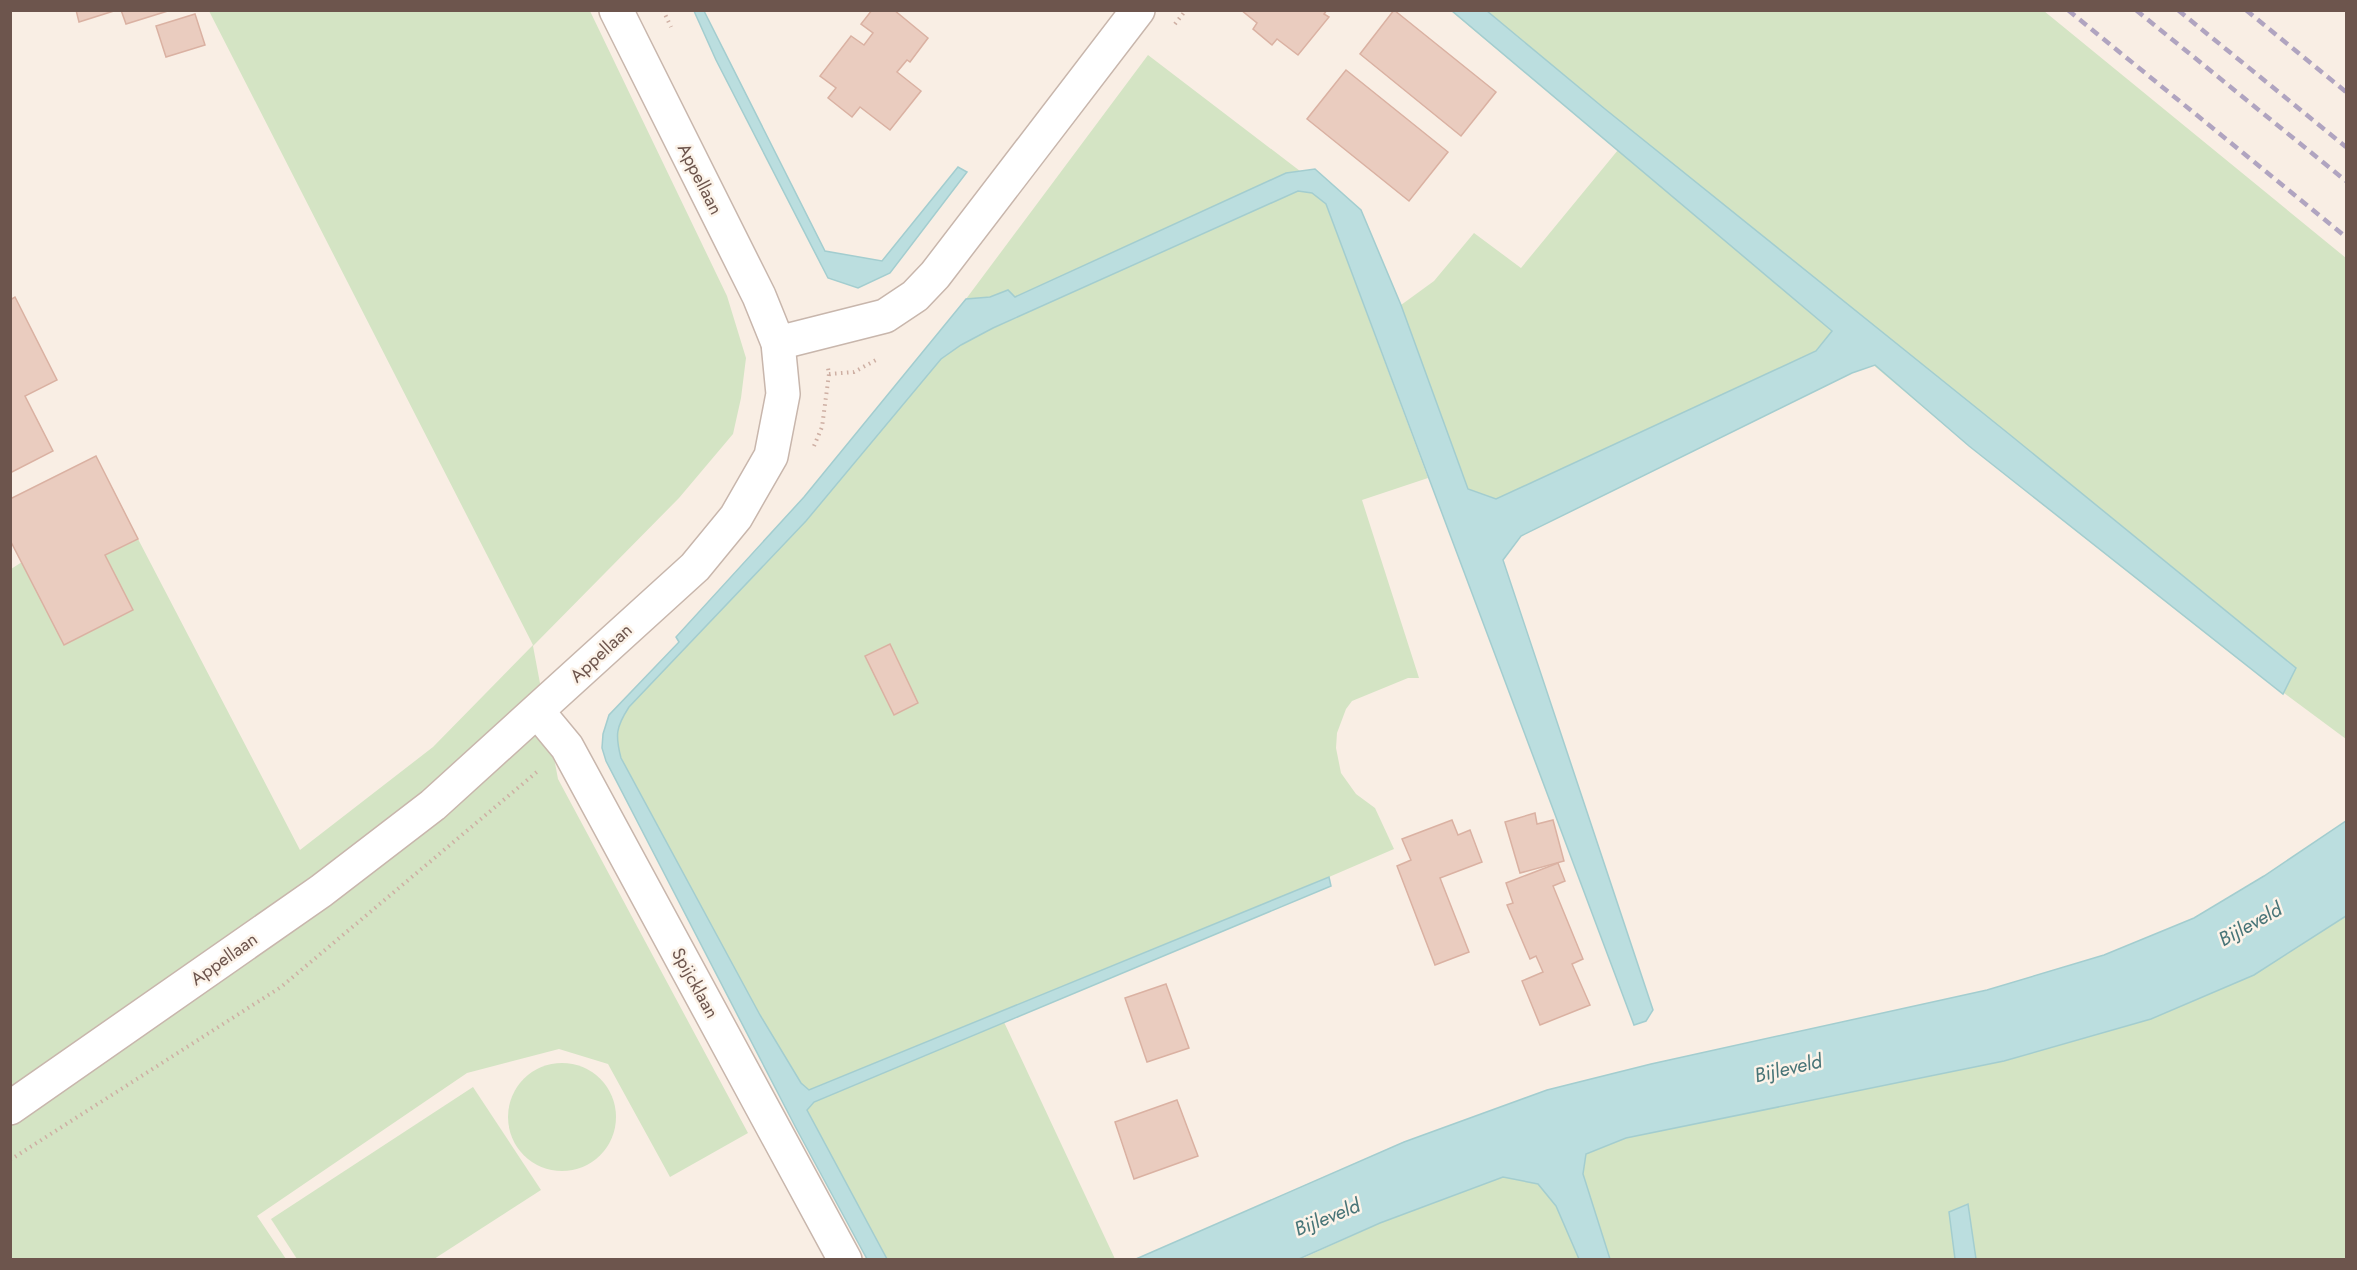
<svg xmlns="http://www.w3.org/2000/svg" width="2357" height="1270" font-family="Jost,sans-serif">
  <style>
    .green { fill: #d4e4c4 }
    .water { fill: #bbdedf; stroke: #a3cdcf; stroke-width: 1.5 }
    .building { fill: #eaccbf; stroke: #dab1a2; stroke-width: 1.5 }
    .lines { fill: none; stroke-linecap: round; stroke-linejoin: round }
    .minor-casing { stroke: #c8b6ac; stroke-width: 36 }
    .tertiary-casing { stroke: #c8b6ac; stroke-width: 36 }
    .path { stroke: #ceafa3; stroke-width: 4; stroke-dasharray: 1.5 4.5; stroke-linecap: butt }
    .minor { stroke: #fff; stroke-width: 33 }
    .tertiary { stroke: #fff; stroke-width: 33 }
    .rail { stroke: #b0a4c0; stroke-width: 4.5; stroke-dasharray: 9 6; stroke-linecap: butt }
    .labels { text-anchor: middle; stroke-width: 5; stroke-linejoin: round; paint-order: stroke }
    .street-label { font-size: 18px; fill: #6d554d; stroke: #fcf3e9 }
    .water-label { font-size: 20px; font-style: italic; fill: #477477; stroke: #fcf3e9 }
  </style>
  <rect width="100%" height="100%" fill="#f9eee4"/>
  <g class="green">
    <path d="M209,11H590L727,296L746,358L741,398L733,434L679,498L533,646L558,779L748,1133L670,1177L608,1064L559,1049L467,1073L257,1216L286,1259L11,1260V569L22,562L64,645L133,610L105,555L138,539L300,850L433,747L533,645Z"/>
    <path d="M1451,11H2044L2346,258V739L2234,656L1969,446L1833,331L1816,351L1496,499L1468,489L1401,305L1434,281L1474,233L1521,268L1618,150Z"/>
    <path d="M1148,55L1300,171L1286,173L1015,297L1008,290L990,297L966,299Z"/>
    <path d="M1298,191L1312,193L1326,204L1428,478L1362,500L1419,678H1408L1352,701L1346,709L1337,733L1336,748L1341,773L1356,794L1375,808L1394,849L1329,877L809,1090L801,1083L760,1015L621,758C615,734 616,727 629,707L806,521L941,359L961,345L993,328Z"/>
    <path d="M2346,916V1259H1976L1967,1204L1949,1212L1955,1259H1610L1583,1174L1586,1154L1626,1138L2004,1061L2151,1019L2254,975Z"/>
    <path d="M1004,1022L1115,1259H887L807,1110L814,1102Z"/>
    <circle cx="562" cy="1117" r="54"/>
    <path d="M473,1087L541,1190L434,1259H297L271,1219Z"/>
    <path d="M1503,1177L1538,1184L1556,1206L1579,1259L1299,1260L1380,1223Z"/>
  </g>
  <g class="water">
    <path d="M1451,10L1487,11L1605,109L2009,434L2296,668L2283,694L1969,446L1875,365L1852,373L1521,536L1503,560L1653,1010L1646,1021L1634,1025L1326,204L1312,193L1298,191L993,328L961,345L941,359L806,521L629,707C616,727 615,735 621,758L760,1015L801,1083L809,1090L1329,877L1331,886L814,1102L807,1110L887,1259H867L796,1128L606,761L602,748L603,734L609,715L679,642L676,637L804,497L966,299L990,297L1008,290L1015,297L1286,173L1315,169L1361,210L1401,305L1468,489L1496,499L1816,351L1832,331Z"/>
    <path d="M694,11H704L825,251L882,261L958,167L967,172L890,273L858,288L828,278L716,60Z"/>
    <path d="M2346,821V916L2254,975L2151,1019L2004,1061L1626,1138L1586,1154L1583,1174L1610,1259H1579L1556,1206L1538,1184L1503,1177L1380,1223L1299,1259H1136L1404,1142L1547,1090L1651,1064L1987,990L2104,955L2194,918L2264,876Z"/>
    <path d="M1968,1204L1976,1259H1955L1949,1212Z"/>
  </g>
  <g class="building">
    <path d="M76,10H117L79,22Z"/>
    <path d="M121,10H171L126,24Z"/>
    <path d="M872,10H894L928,38L910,62L907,60L897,72L921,91L890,130L860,107L852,117L828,98L836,88L820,76L851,36L864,45L873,33L861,24Z"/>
    <path d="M1241,10H1327L1324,14L1329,17L1298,55L1277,39L1272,45L1253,29L1257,23Z"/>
    <path d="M1394,10L1496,92L1461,136L1360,54Z"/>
    <path d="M195,14L205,45L166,57L156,26Z"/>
    <path d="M1346,70L1448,152L1409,201L1307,119Z"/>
    <path d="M15,297L57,380L25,396L53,451L10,473V300Z"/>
    <path d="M96,456L138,539L105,555L133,610L64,645L10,540V499Z"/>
    <path d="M890,644L918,703L894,715L865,656Z"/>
    <path d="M1535,813L1537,824L1553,820L1564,861L1520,873L1505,822Z"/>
    <path d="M1452,820L1458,835L1470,830L1482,862L1440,878L1469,952L1435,965L1397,866L1411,860L1402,839Z"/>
    <path d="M1558,863L1565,881L1553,886L1583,959L1572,964L1590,1005L1540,1025L1522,981L1543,972L1536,956L1530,959L1507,905L1513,903L1506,883Z"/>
    <path d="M1166,984L1189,1048L1147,1062L1125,998Z"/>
    <path d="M1177,1100L1198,1156L1134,1179L1115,1122Z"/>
  </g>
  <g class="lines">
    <g class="minor-casing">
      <g id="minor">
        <path d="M778,343L885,316L915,296L935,275L1138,10"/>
        <path d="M538,712L567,747L845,1260"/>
      </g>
    </g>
    <g class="tertiary-casing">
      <path id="tertiary" d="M10,1108L321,891L433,805L695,567L736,517L771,456L783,394L778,343L759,296L616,10"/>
    </g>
    <g class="path">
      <path d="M663,10L671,27"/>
      <path d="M1175,24L1186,10"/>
      <path d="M829,374L854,372L876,360"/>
      <path d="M814,446L822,427L829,374L828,368"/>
      <path d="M10,1160L281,987L538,771"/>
    </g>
    <use href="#minor" class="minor"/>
    <use href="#tertiary" class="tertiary"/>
    <g class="rail">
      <path d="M2068,10L2346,237"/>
      <path d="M2136,10L2346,181"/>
      <path d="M2178,10L2346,147"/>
      <path d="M2246,10L2346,92"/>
    </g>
  </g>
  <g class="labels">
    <g class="street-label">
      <text transform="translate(700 179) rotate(63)" y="6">Appellaan</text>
      <text transform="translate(601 653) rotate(-43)" y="6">Appellaan</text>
      <text transform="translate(224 959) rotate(-35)" y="6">Appellaan</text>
      <text transform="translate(695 983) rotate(61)" y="6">Spijcklaan</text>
    </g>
    <g class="water-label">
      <text transform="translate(2250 924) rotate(-29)" y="7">Bijleveld</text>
      <text transform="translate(1788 1068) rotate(-13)" y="7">Bijleveld</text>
      <text transform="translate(1327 1217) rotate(-22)" y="7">Bijleveld</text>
    </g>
  </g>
  <rect width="2357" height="1270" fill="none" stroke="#6d554d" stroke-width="24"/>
</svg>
